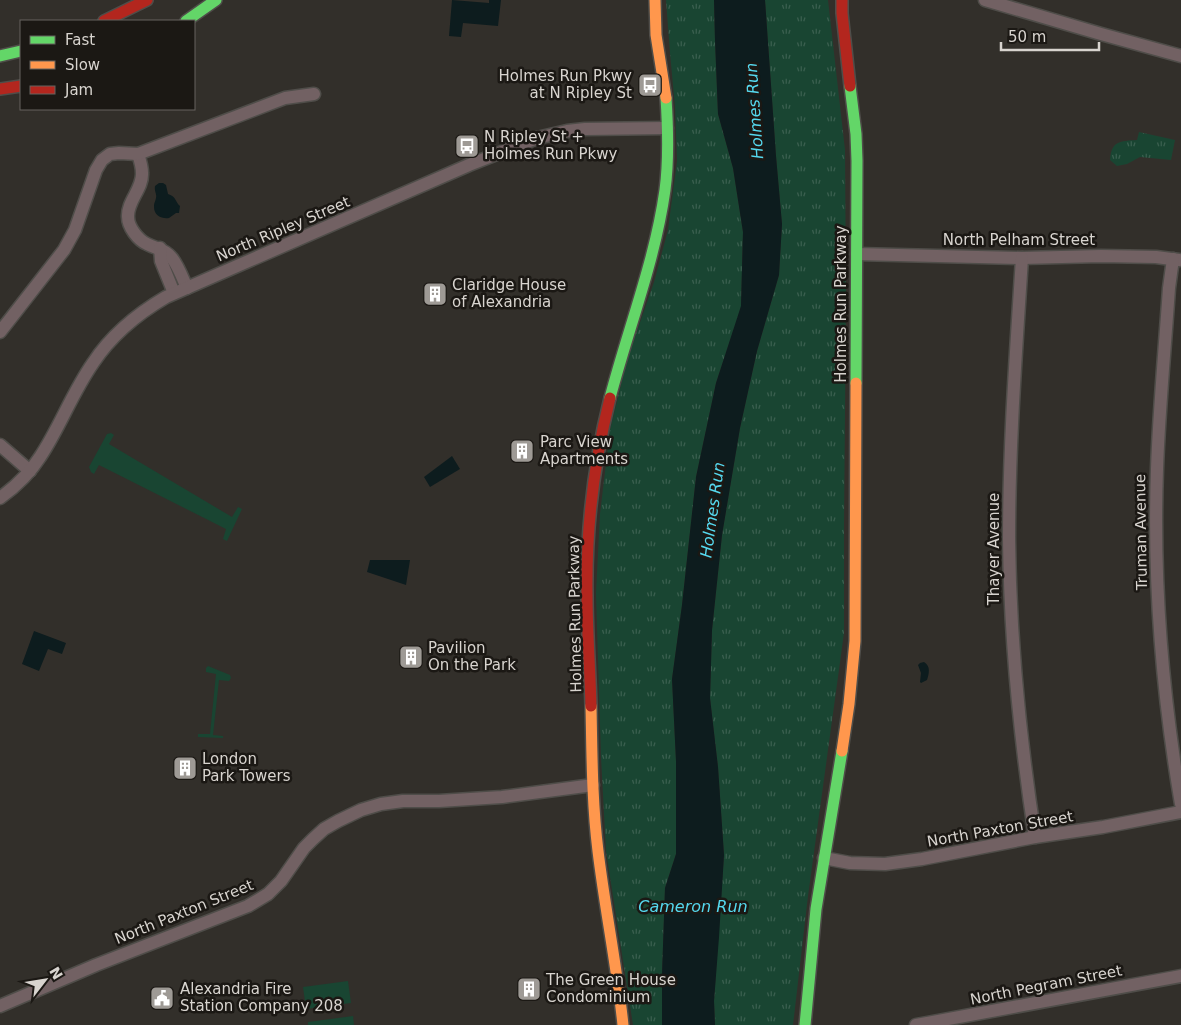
<svg xmlns="http://www.w3.org/2000/svg" width="1181" height="1025" font-family="'DejaVu Sans',sans-serif">
  <style>
    .green { fill: #194532 }
    .park { fill: url(#park-tufts) }
    .water { fill: #0d1c1e }
    .lines { fill: none; stroke-linecap: round; stroke-linejoin: round }
    .street-casing { stroke: #4f4d49; stroke-width: 15 }
    .fast-casing { stroke: #4f4d49; stroke-width: 14 }
    .slow-casing { stroke: #4f4d49; stroke-width: 14 }
    .jam-casing { stroke: #4f4d49; stroke-width: 14 }
    .street { stroke: #726163; stroke-width: 12 }
    .fast { stroke: #63d668; stroke-width: 11 }
    .slow { stroke: #ff974d; stroke-width: 11 }
    .jam { stroke: #b3261e; stroke-width: 11 }
    .labels { text-anchor: middle; stroke-width: 5; stroke-linejoin: round; paint-order: stroke }
    .poi-label { font-size: 15px; fill: #d8d4cf; stroke: #1b1814; text-anchor: start }
    .street-label { font-size: 15px; fill: #d8d4cf; stroke: #1b1814 }
    .water-label { font-size: 16px; font-style: italic; fill: #55d8ee; stroke: #1b1814 }
  </style>
  <defs>
    <pattern id="park-tufts" width="24" height="20" patternUnits="userSpaceOnUse" patternTransform="scale(1.25)"><rect width="24" height="20" fill="#194532"/><path d="M3 7l-1-3M5 7V3M7 7l1-3M15 17l-1-3M17 17v-4M19 17l1-3" fill="none" stroke="#3a5f4f"/></pattern>
  </defs>
  <rect width="100%" height="100%" fill="#322f2a"/>
  <g class="green">
    <path d="M111,433L114,435L109,444L232,517L238,507L242,509L227,541L223,539L226,529L99,465L94,474L91,472L89,467L107,434Z"/>
    <path d="M208,666L230,675L231,678L229,681L219,680L213,735L223,736V738L198,737V734H210L216,674L206,672V668Z"/>
    <path d="M348,981L351,1003L306,1009L303,987Z"/>
    <path d="M353,1016L354,1025H308V1022Z"/>
  </g>
  <g class="park">
    <path d="M666,0H714L715,40L718,114L733,168L743,232L741,307L716,383L696,477L682,605L672,679L676,761V854L665,888L662,975V1025H633L606,851L601,757L596,593L600,514L610,430L627,360L654,282L668,230L677,161L675,107L670,53Z"/>
    <path d="M765,0H828L845,150L846,297L844,525V633L808,896L793,1025H715L714,1001L724,855L718,767L710,698L712,630L722,535L740,428L757,351L779,275L782,224L776,156Z"/>
    <path d="M1139,132L1175,140L1171,160L1140,157L1127,164L1117,166L1110,160C1111,141 1120,141 1137,140Z"/>
  </g>
  <g class="water">
    <path d="M452,0L489,3V0H501L498,26L463,23L461,37L449,36Z"/>
    <path d="M714,0H765L776,156L782,224L779,275L757,351L740,428L722,535L712,630L710,698L718,767L724,855L719,937L714,1001L715,1025H662V975L665,888L676,854V761L672,679L682,605L696,477L716,383L741,306L743,232L733,168L718,114L715,40Z"/>
    <path d="M159,183H163L166,185L168,194C177,197 175,202 180,206L179,213H176L169,218C162,219 154,216 154,207C154,202 155,203 156,198C157,194 154,191 155,186Z"/>
    <path d="M452,456L460,469L430,487L424,477Z"/>
    <path d="M370,560H410L406,585L367,572Z"/>
    <path d="M34,631L66,643L62,654L48,649L39,671L22,664Z"/>
    <path d="M924,662C931,666 929,674 927,680L921,683L920,682L921,673L918,665L920,663Z"/>
  </g>
  <g class="lines">
    <g class="street-casing">
      <g id="street">
        <path d="M985,0L1101,34L1181,56"/>
        <path d="M138,154C140,160 142,167 142,173C143,189 127,201 128,217C128,227 138,240 147,244C156,249 163,248 171,257C177,263 183,279 187,288"/>
        <path d="M160,248L161,261L174,293"/>
        <path d="M857,254L1022,258L1101,256L1156,257L1179,260"/>
        <path d="M1022,258C1016,352 1009,445 1009,539C1010,639 1020,739 1035,837"/>
        <path d="M1173,259L1169,288C1165,348 1159,409 1157,469C1153,581 1162,693 1181,804"/>
        <path d="M0,332L64,250L75,230L96,170L102,160L110,154L119,153L138,154L285,98L314,94"/>
        <path d="M0,445L30,471"/>
        <path d="M0,498C15,487 30,473 40,457C60,427 72,393 93,363C112,334 137,314 166,297L469,165L537,138L567,131L585,129L667,128"/>
        <path d="M824,858L850,863L885,864L922,859L1035,837L1103,827L1181,812"/>
        <path d="M0,1006L96,965L248,906L268,894L281,881L304,848L313,839L324,829L338,821L361,810L381,804L403,801H439L502,797L593,785"/>
        <path d="M916,1025L1181,976"/>
      </g>
    </g>
    <g class="fast-casing">
      <g id="fast">
        <path d="M186,21L216,0"/>
        <path d="M0,56L21,51"/>
        <path d="M850,86L856,134L857,161L856,383"/>
        <path d="M610,398C628,329 655,261 665,190C669,160 668,129 666,98"/>
        <path d="M805,1025L816,909L842,751"/>
      </g>
    </g>
    <g class="slow-casing">
      <g id="slow">
        <path d="M655,0L656,35L666,98"/>
        <path d="M591,706C592,755 592,803 598,851C605,909 617,967 623,1025"/>
        <path d="M842,751L849,704L855,641L856,383"/>
      </g>
    </g>
    <g class="jam-casing">
      <g id="jam">
        <path d="M842,0V13L850,86"/>
        <path d="M104,21L147,0"/>
        <path d="M0,89L21,86"/>
        <path d="M591,706C590,669 587,632 587,595C586,529 594,462 610,398"/>
      </g>
    </g>
    <use href="#street" class="street"/>
    <use href="#fast" class="fast"/>
    <use href="#slow" class="slow"/>
    <use href="#jam" class="jam"/>
  </g>
  <defs>
    <g id="bus-square" transform="scale(1.25)"><rect x="-9" y="-9" width="18" height="18" rx="4" fill="#9e9a95" stroke="#1b1814"/><path d="M-5-6H5V4H4V6H2V4H-2V6H-4V4H-5ZM-3.5-4V0h7V-4ZM-3.5 1.2v1.5H-2V1.2ZM2 1.2v1.5H3.5V1.2Z" fill="#fff"/></g>
    <g id="building-square" transform="scale(1.25)"><rect x="-9" y="-9" width="18" height="18" rx="4" fill="#9e9a95" stroke="#1b1814"/><path d="M-4-6H4V6H1V3H-1V6H-4ZM-2.5-4.3h1.7v1.8h-1.7ZM.8-4.3h1.7v1.8H.8ZM-2.5-1h1.7V.8h-1.7ZM.8-1h1.7V.8H.8Z" fill="#fff"/></g>
    <g id="civic-square" transform="scale(1.25)"><rect x="-9" y="-9" width="18" height="18" rx="4" fill="#9e9a95" stroke="#1b1814"/><path d="M-.6-6.5H3V-4.5H.6V-3L4-1V1h2V6H-6V1h2V-1L-.6-3ZM-1.2 2.5V6h2.4V2.5Z" fill="#fff"/></g>
  </defs>
  <g fill-rule="evenodd">
    <use href="#bus-square" x="650" y="85"/>
    <use href="#bus-square" x="467" y="146"/>
    <use href="#building-square" x="435" y="294"/>
    <use href="#building-square" x="522" y="451"/>
    <use href="#building-square" x="411" y="657"/>
    <use href="#building-square" x="185" y="768"/>
    <use href="#building-square" x="529" y="989"/>
    <use href="#civic-square" x="162" y="998"/>
  </g>
  <g class="labels">
    <g class="poi-label">
      <text x="632" y="81" text-anchor="end">Holmes Run Pkwy<tspan x="632" dy="17">at N Ripley St</tspan></text>
      <text x="484" y="142">N Ripley St +<tspan x="484" dy="17">Holmes Run Pkwy</tspan></text>
      <text x="452" y="290">Claridge House<tspan x="452" dy="17">of Alexandria</tspan></text>
      <text x="540" y="447">Parc View<tspan x="540" dy="17">Apartments</tspan></text>
      <text x="428" y="653">Pavilion<tspan x="428" dy="17">On the Park</tspan></text>
      <text x="202" y="764">London<tspan x="202" dy="17">Park Towers</tspan></text>
      <text x="546" y="985">The Green House<tspan x="546" dy="17">Condominium</tspan></text>
      <text x="180" y="994">Alexandria Fire<tspan x="180" dy="17">Station Company 208</tspan></text>
    </g>
    <g class="street-label">
      <text transform="translate(283 229) rotate(-23)" y="5">North Ripley Street</text>
      <text x="1019" y="245">North Pelham Street</text>
      <text transform="translate(841 304) rotate(-90)" y="5">Holmes Run Parkway</text>
      <text transform="translate(1141 532) rotate(-91)" y="5">Truman Avenue</text>
      <text transform="translate(994 549) rotate(-90)" y="5">Thayer Avenue</text>
      <text transform="translate(575 614) rotate(-91)" y="5">Holmes Run Parkway</text>
      <text transform="translate(1000 829) rotate(-10)" y="5">North Paxton Street</text>
      <text transform="translate(184 912) rotate(-22)" y="5">North Paxton Street</text>
      <text transform="translate(1046 985) rotate(-11)" y="5">North Pegram Street</text>
    </g>
    <g class="water-label">
      <text transform="translate(754 111) rotate(-94)" y="6">Holmes Run</text>
      <text transform="translate(712 510) rotate(-82)" y="6">Holmes Run</text>
      <text x="693" y="912">Cameron Run</text>
    </g>
  </g>
  <rect x="20" y="20" width="175" height="90" fill="#1b1814" stroke="#67635f"/>
  <rect x="30" y="36" width="25" height="8" fill="#63d668" stroke="#67635f"/>
  <text x="65" y="45" font-size="15" fill="#d8d4cf">Fast</text>
  <rect x="30" y="61" width="25" height="8" fill="#ff974d" stroke="#67635f"/>
  <text x="65" y="70" font-size="15" fill="#d8d4cf">Slow</text>
  <rect x="30" y="86" width="25" height="8" fill="#b3261e" stroke="#67635f"/>
  <text x="65" y="95" font-size="15" fill="#d8d4cf">Jam</text>
  <g transform="translate(45 980) rotate(59)" stroke="#1b1814" stroke-width="4" paint-order="stroke">
  <path d="M0-4L9 19L0 12L-9 19Z" fill="#d8d4cf"/>
  <text y="-8" font-size="14" font-weight="bold" text-anchor="middle" fill="#d8d4cf">N</text>
  </g>
  <path d="M1001 42v8h98v-8" fill="none" stroke="#d8d4cf" stroke-width="2.5"/>
  <text x="1008" y="42" font-size="15" fill="#d8d4cf" stroke="#1b1814" stroke-width="4" paint-order="stroke">50 m</text>
</svg>
